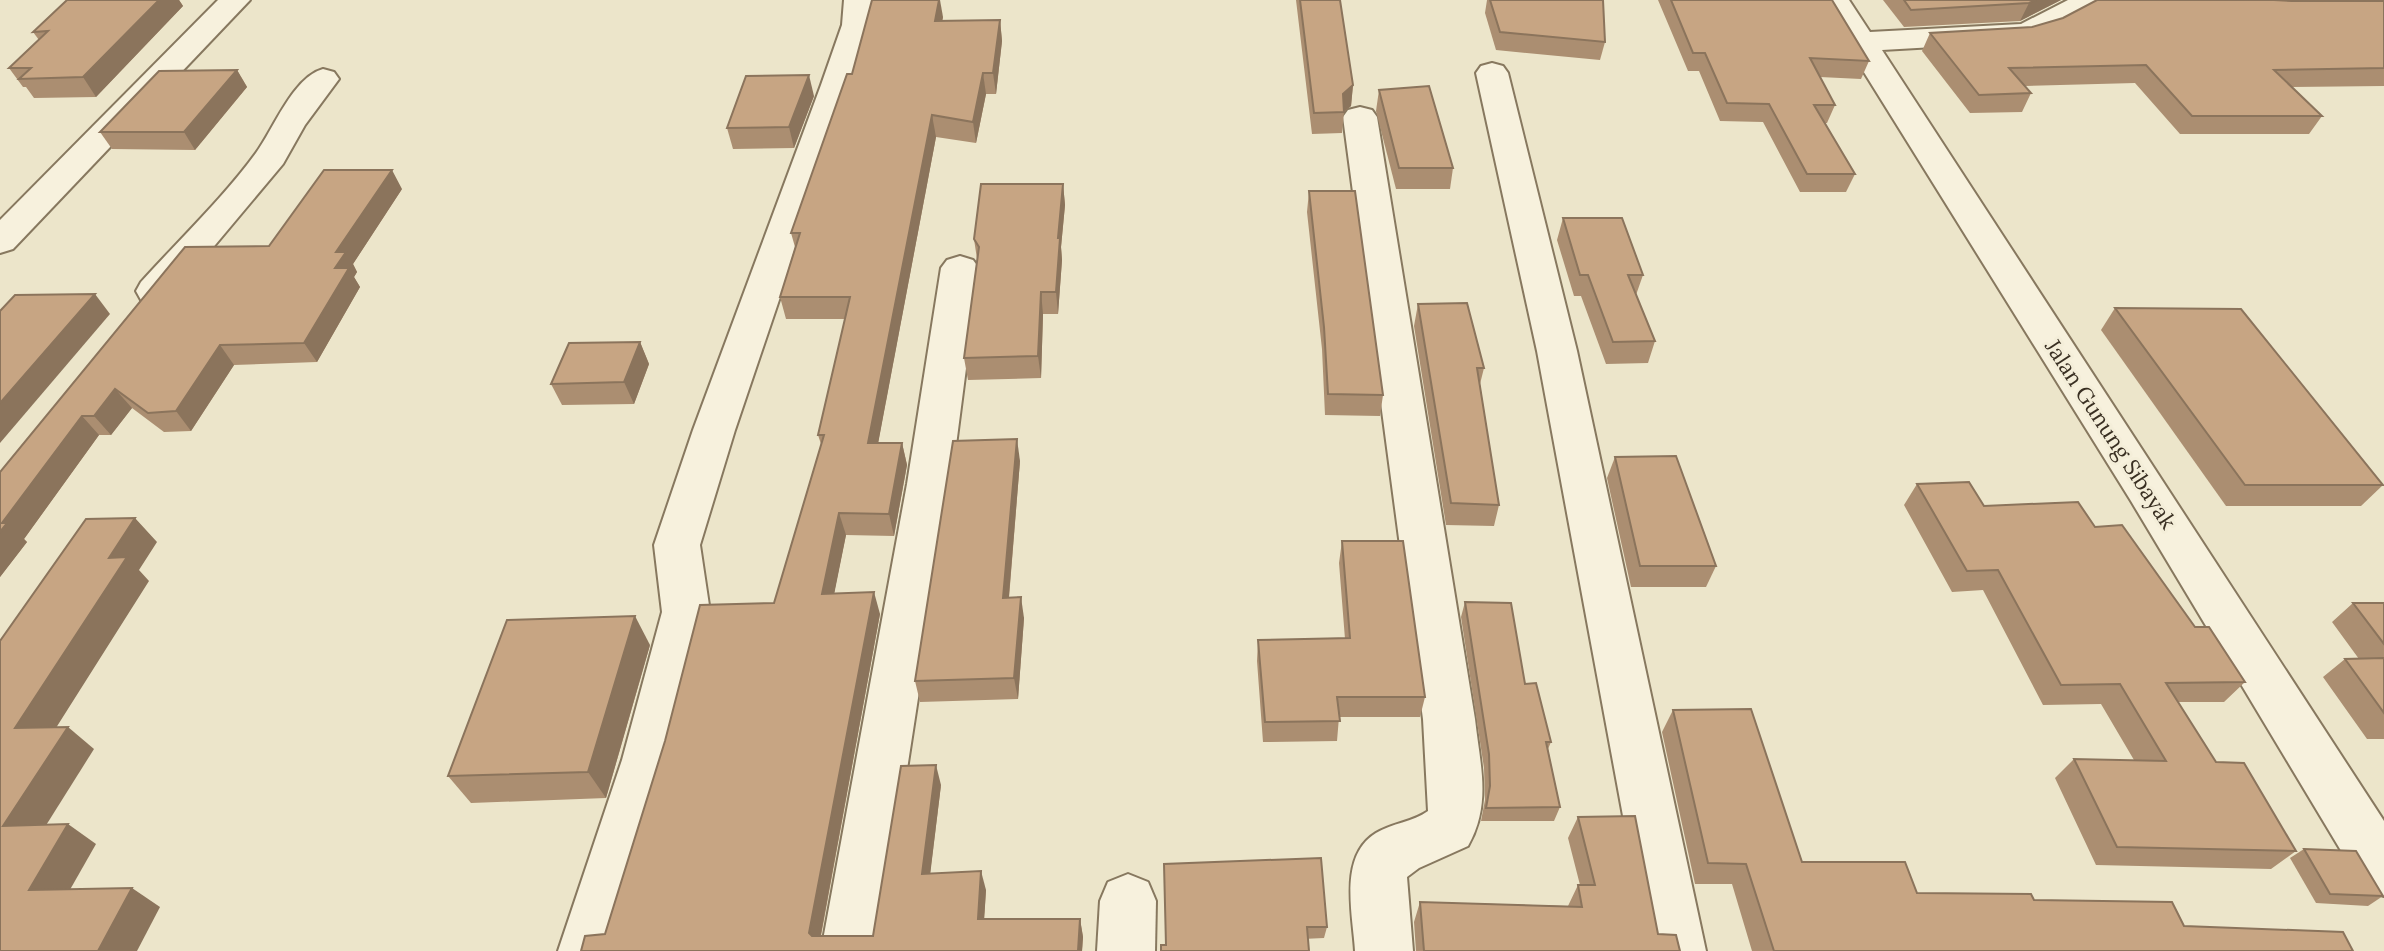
<svg xmlns="http://www.w3.org/2000/svg" width="2384" height="951" font-family="Lora,serif">
  <style>
    .lines { fill: none; stroke-linecap: round; stroke-linejoin: round }
    .street-casing { stroke: #87785f; stroke-width: 4 }
    .street { fill: #f7f1dd; fill-rule: evenodd }
    .wall { fill: #ab8e71 }
    .shaded-wall { fill: #8b745c }
    .building { fill: #c7a583; stroke: #8b745c; stroke-width: 2 }
    .labels { text-anchor: middle; stroke-width: 6; stroke-linejoin: round; paint-order: stroke }
    .street-label { font-size: 22px; fill: #392f22; stroke: #f4eed9 }
  </style>
  <rect width="100%" height="100%" fill="#ece5ca"/>
  <g class="lines">
    <g class="street-casing">
      <g id="street">
        <path d="M218,0H250L13,249L0,253V220Z"/>
        <path d="M844,0H874L872,25L735,430L700,545L710,612L674,760L616,951H558L622,760L662,612L654,545L693,430L821,85L842,25Z"/>
        <path d="M1819,0H1849L1870,32L2021,24L2068,0H2107L2102,6L2052,33L2022,42L1882,50L2384,821V896L2364,889L2131,501Z"/>
        <path d="M1492,63L1503,66L1508,73L1577,351L1706,951H1648L1537,351L1476,73L1481,66Z"/>
        <path d="M323,69L334,72L339,79L305,125L283,164L169,300L155,303L141,300L136,291L141,282C177,242 225,196 256,153C273,130 293,77 323,69Z"/>
        <path d="M1360,107L1372,110L1377,117L1475,719C1480,765 1492,804 1468,846L1419,868L1407,877L1413,951H1355C1353,915 1338,856 1376,833C1392,823 1413,822 1428,811L1423,719L1343,117L1348,110Z"/>
        <path d="M960,256L973,260L979,268L951,484L879,951H821L907,484L941,268L947,260Z"/>
        <path d="M1128,874L1148,882L1156,901L1155,951H1097L1100,901L1108,882Z"/>
      </g>
    </g>
    <use href="#street" class="street"/>
  </g>
  <g class="wall">
    <path d="M67,0H179L183,6L96,97L34,98L26,87H23L9,68L39,40L33,32Z"/>
    <path d="M1296,0H1340L1353,85L1351,106L1344,112L1342,133L1312,134Z"/>
    <path d="M1487,0H1603L1605,42L1600,60L1496,50L1485,13Z"/>
    <path d="M1658,0H1832L1869,61L1861,79L1820,77L1835,105L1827,123H1825L1855,174L1846,192H1800L1763,122L1720,121L1699,71H1688Z"/>
    <path d="M1883,0H2061L2020,21L1904,27Z"/>
    <path d="M2292,1H2384V86L2292,87L2322,116L2309,134H2180L2135,83L2025,86L2031,93L2022,112L1970,113L1922,51L1930,33L2032,27L2063,18Z"/>
    <path d="M943,17L942,21L1000,20L1002,41L996,94H986L976,143L936,137L878,443H902L907,465L894,536L846,535L834,593L880,614L821,936H873L941,785L930,874L986,890L984,919H1080L1083,937L1082,951L605,934L774,603L821,444L818,435L845,319H786L780,297L795,247L791,233L852,74Z"/>
    <path d="M237,70L247,87L195,150L112,149L100,132Z"/>
    <path d="M1379,90L1453,168L1450,189H1396L1376,111Z"/>
    <path d="M814,96L794,148L733,149L727,128Z"/>
    <path d="M1063,184L1065,205L1061,247L1062,260L1058,314H1043L1041,378L968,380L964,358L977,259L974,239Z"/>
    <path d="M402,189L353,264L357,272L354,277L360,287L317,362L234,365L191,431L164,432L132,408L111,435H99L24,539L27,542L0,577V472L269,246Z"/>
    <path d="M1309,191L1383,395L1380,416L1325,415L1322,349L1307,212Z"/>
    <path d="M1563,218L1643,275L1636,295L1655,341L1648,363L1606,364L1581,296H1574L1557,240Z"/>
    <path d="M1418,304L1484,368L1480,384L1499,505L1494,526L1446,525L1414,326Z"/>
    <path d="M2115,308L2383,485L2361,506H2226L2101,330Z"/>
    <path d="M640,342L649,364L634,404L562,405L551,384Z"/>
    <path d="M1615,457L1716,566L1706,587H1631L1607,478Z"/>
    <path d="M1020,461L1009,598L1024,618L1018,699L920,702L915,681Z"/>
    <path d="M1917,484L1984,506L2095,527L2195,627L2245,682L2224,702H2178L2216,762L2296,851L2271,869L2096,865L2055,778L2074,759L2134,760L2101,704L2043,705L1983,590L1952,592L1904,505Z"/>
    <path d="M1342,541L1425,697L1420,717H1339L1337,741L1263,742L1257,661L1258,640L1345,639L1339,563Z"/>
    <path d="M1465,602L1525,684L1551,742L1548,749L1560,807L1554,821H1481L1485,800L1484,768L1461,617Z"/>
    <path d="M2353,603H2384V739H2367L2323,677L2345,659H2359L2332,622Z"/>
    <path d="M650,645L606,798L471,803L448,776Z"/>
    <path d="M1673,710L1802,862L1917,893L2034,900L2184,926L2353,951H1752L1732,884H1695L1662,732Z"/>
    <path d="M1578,817L1658,934L1680,951H1416L1414,922L1420,902L1568,906L1578,885H1580L1568,838Z"/>
    <path d="M2304,849L2383,896L2368,906L2316,903L2290,858Z"/>
    <path d="M1164,864L1327,927L1324,938L1166,945Z"/>
  </g>
  <g class="shaded-wall">
    <path d="M159,0H179L183,6L96,97L83,77Z"/>
    <path d="M939,0H940L943,17L938,42L935,21Z"/>
    <path d="M2036,0H2061L2020,21L2029,3Z"/>
    <path d="M1000,20L1002,41L996,94L993,73Z"/>
    <path d="M237,70L247,87L195,150L184,132Z"/>
    <path d="M983,73L986,94L976,143L973,122Z"/>
    <path d="M809,75L814,96L794,148L789,127Z"/>
    <path d="M1353,85L1351,106L1344,112L1343,94Z"/>
    <path d="M932,115L936,137L874,465L868,443Z"/>
    <path d="M392,170L402,189L353,264L357,272L354,277L360,287L317,362L304,343L335,268L336,252Z"/>
    <path d="M1063,184L1065,205L1061,247L1062,260L1058,314L1056,292L1058,238Z"/>
    <path d="M1041,292L1043,314L1041,378L1038,356Z"/>
    <path d="M95,294L110,314L0,443V403Z"/>
    <path d="M640,342L649,364L634,404L624,382Z"/>
    <path d="M220,345L234,365L191,431L176,411Z"/>
    <path d="M115,389L132,408L111,435L94,416Z"/>
    <path d="M82,416L99,435L24,539L27,542L0,577V532L2,523Z"/>
    <path d="M1017,439L1020,461L1007,619L1003,598Z"/>
    <path d="M902,443L907,465L894,536L889,514Z"/>
    <path d="M839,513L846,535L830,615L822,594Z"/>
    <path d="M135,518L157,542L139,570L149,581L42,750L15,728L109,558Z"/>
    <path d="M874,592L880,614L818,950L809,933Z"/>
    <path d="M1021,597L1024,618L1018,699L1014,678Z"/>
    <path d="M635,616L650,645L606,798L588,772Z"/>
    <path d="M68,727L94,749L33,846L3,826Z"/>
    <path d="M936,765L941,785L928,892L922,874Z"/>
    <path d="M68,824L96,844L59,909L29,890Z"/>
    <path d="M981,871L986,890L983,937L978,919Z"/>
    <path d="M132,888L160,907L137,951H98Z"/>
    <path d="M1080,919L1083,937L1082,951H1078Z"/>
  </g>
  <g class="building">
    <path d="M67,0H159L83,77L19,79L31,68H9L48,31L33,32Z"/>
    <path d="M872,0H939L935,21L1000,20L993,73H983L973,122L932,115L868,443H902L889,514L839,513L822,594L874,592L809,933L812,936H873L901,766L936,765L922,874L981,871L978,919H1080L1078,951H581L585,936L605,934L665,741L700,605L774,603L824,435H818L850,297H780L800,233H791L847,74H852Z"/>
    <path d="M1300,0H1340L1353,85L1343,94L1344,112L1314,113Z"/>
    <path d="M1490,0H1603L1605,42L1500,32Z"/>
    <path d="M1671,0H1832L1869,61L1810,58L1835,105H1814L1855,174H1807L1769,104L1727,103L1705,53H1693Z"/>
    <path d="M1904,0H2036L2029,3L1911,10Z"/>
    <path d="M2097,0H2274L2292,1H2384V68L2274,70L2322,116H2192L2146,65L2009,68L2031,93L1979,95L1930,33L2032,27L2063,18Z"/>
    <path d="M237,70L184,132H100L159,71Z"/>
    <path d="M809,75L789,127L727,128L746,76Z"/>
    <path d="M1429,86L1453,168H1399L1379,90Z"/>
    <path d="M324,170H392L336,252H346L335,268H349L304,343L220,345L176,411L148,413L115,389L94,416H82L2,523H7L0,532V472L185,247L269,246Z"/>
    <path d="M981,184H1063L1058,238H1060L1056,292H1041L1038,356L964,358L979,247L974,239Z"/>
    <path d="M1309,191H1355L1383,395L1328,394L1324,327Z"/>
    <path d="M1563,218H1622L1643,275H1628L1655,341L1613,342L1588,275H1580Z"/>
    <path d="M95,294L0,403V311L15,295Z"/>
    <path d="M1467,303L1484,368H1477L1499,505L1451,503L1418,304Z"/>
    <path d="M2115,308L2241,309L2383,485H2245Z"/>
    <path d="M640,342L624,382L551,384L569,343Z"/>
    <path d="M1017,439L1003,598L1021,597L1014,678L915,681L953,441Z"/>
    <path d="M1676,456L1716,566H1640L1615,457Z"/>
    <path d="M1969,482L1984,506L2078,502L2095,527L2122,525L2195,627H2209L2245,682L2166,683L2216,762L2244,763L2296,851L2117,847L2074,759L2166,761L2120,684L2061,685L1998,570L1967,571L1917,484Z"/>
    <path d="M135,518L109,558L127,557L15,728L68,727L3,826L68,824L29,890L132,888L98,951H0V641L86,519Z"/>
    <path d="M1342,541H1403L1425,697H1337L1340,721L1265,722L1258,640L1350,638Z"/>
    <path d="M1465,602L1511,603L1525,684L1536,683L1551,742H1546L1560,807L1486,808L1490,786L1489,754Z"/>
    <path d="M2353,603H2384V644Z"/>
    <path d="M635,616L588,772L448,776L507,620Z"/>
    <path d="M2384,658V713L2345,659Z"/>
    <path d="M1751,709L1802,862H1905L1917,893L2031,894L2034,900L2172,902L2184,926L2343,932L2353,951H1774L1746,864L1708,863L1673,710Z"/>
    <path d="M1635,816L1658,934L1676,935L1680,951H1424L1420,902L1582,907L1578,885H1595L1578,817Z"/>
    <path d="M2304,849L2356,851L2383,896L2330,894Z"/>
    <path d="M1321,858L1327,927H1307L1309,951H1161V945H1166L1164,864Z"/>
  </g>
  <g class="labels">
    <g class="street-label">
      <text transform="translate(2111 434) rotate(57)" y="8">Jalan Gunung Sibayak</text>
    </g>
  </g>
</svg>
